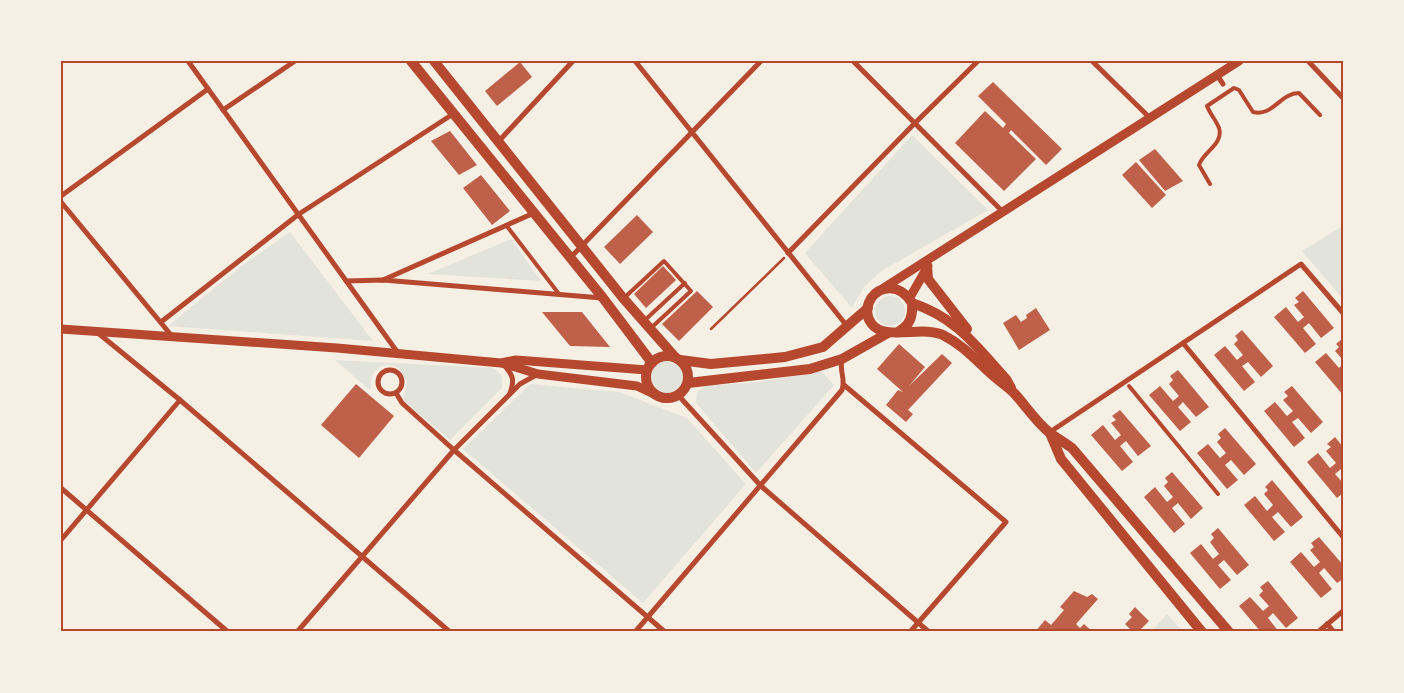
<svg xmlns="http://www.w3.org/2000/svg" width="1404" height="693" font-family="Spectral,serif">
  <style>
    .green { fill: #e2e4dc }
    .building { fill: #bf614a }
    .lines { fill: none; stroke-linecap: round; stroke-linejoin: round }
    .path { stroke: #b5482f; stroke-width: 2.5 }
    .service { stroke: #b5482f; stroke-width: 4 }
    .minor { stroke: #b5482f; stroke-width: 5 }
    .tertiary { stroke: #b5482f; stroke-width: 9 }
    .secondary { stroke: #b5482f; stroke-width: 10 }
    .neatline { fill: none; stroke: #b5482f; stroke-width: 2 }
  </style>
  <rect width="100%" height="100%" fill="#f6efe4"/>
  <g class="green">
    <path d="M912,135L988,210L880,272L864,287L852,308L805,253Z"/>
    <path d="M1343,226V299L1302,251Z"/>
    <path d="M290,232L373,341L168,326L240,267Z"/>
    <path d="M511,239L541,281L428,274Z"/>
    <circle cx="890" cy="311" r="15"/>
    <path d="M335,360L493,368L502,376V388L450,440L403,400L407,382L399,368C389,362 375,365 372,378C370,383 372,386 370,390Z"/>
    <circle cx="667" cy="377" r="16"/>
    <path d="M821,371L834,385L756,473L696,403L697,392L705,386L757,382Z"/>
    <path d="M530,384L619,392L687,418L746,484L643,603L463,449Z"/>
    <path d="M1167,614L1183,632H1151Z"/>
  </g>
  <g class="building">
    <path d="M520,62L532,77L497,106L485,91Z"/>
    <path d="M993,82L1062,149L1046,165L1011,130L1009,133L1036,159L1004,191L955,143L985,111L1003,128L1006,124L978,96Z"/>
    <path d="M450,131L477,165L459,175L431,141Z"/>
    <path d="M1155,149L1183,181L1165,191L1139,160Z"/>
    <path d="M1136,162L1166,195L1152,208L1122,175Z"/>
    <path d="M481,175L510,211L492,225L463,188Z"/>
    <path d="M637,215L653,232L620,264L604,247Z"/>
    <path d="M663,266L676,280L646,308L634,294Z"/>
    <path d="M697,291L713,307L679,341L662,324Z"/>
    <path d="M1303,291L1334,328L1321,338L1309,323L1303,328L1316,344L1305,353L1274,317L1286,307L1298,322L1304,317L1294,305L1299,302L1295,298Z"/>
    <path d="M1036,308L1050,330L1019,350L1003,323L1016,315L1021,322L1027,318L1026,315Z"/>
    <path d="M542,312H582L610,347L570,346Z"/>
    <path d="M1242,330L1273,366L1261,377L1248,362L1242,366L1255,382L1244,391L1214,355L1225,346L1237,360L1243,355L1234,344L1238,340L1235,336Z"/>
    <path d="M1343,338V360L1335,351L1339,347L1336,344Z"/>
    <path d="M899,344L925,367L909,386L942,354L952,363L908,410L913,414L906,422L886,405L898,390L903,392L877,369Z"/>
    <path d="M1326,353L1339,368L1343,364V395L1315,362Z"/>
    <path d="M1178,370L1209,407L1196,417L1183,402L1178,407L1191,422L1180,431L1149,395L1160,386L1173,401L1179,396L1169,384L1173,380L1170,376Z"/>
    <path d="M356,384L394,416L359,458L321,425Z"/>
    <path d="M1292,386L1323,422L1311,433L1298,418L1292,422L1305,438L1294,447L1264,411L1275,402L1287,416L1293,411L1283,400L1288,396L1284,392Z"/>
    <path d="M1120,410L1151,446L1138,456L1126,441L1120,446L1133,462L1122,471L1091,435L1103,425L1115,440L1121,435L1111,423L1116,420L1112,416Z"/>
    <path d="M1225,428L1256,464L1244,475L1231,460L1225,465L1238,480L1227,489L1197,453L1208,444L1220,458L1226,453L1217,442L1221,438L1218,434Z"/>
    <path d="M1335,437L1343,447V471L1341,469L1335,474L1343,483V493L1337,498L1307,462L1318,453L1330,468L1336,463L1326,451L1331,447L1327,444Z"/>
    <path d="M1172,472L1203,508L1191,519L1178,503L1172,508L1185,524L1174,533L1144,497L1155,487L1167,502L1173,497L1164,486L1168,482L1165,478Z"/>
    <path d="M1272,480L1303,517L1291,527L1278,512L1272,517L1285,532L1274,541L1244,505L1255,496L1267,511L1273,505L1264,494L1268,490L1265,487Z"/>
    <path d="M1218,528L1249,565L1237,575L1224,560L1218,565L1231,580L1220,589L1190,553L1201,544L1213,559L1219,554L1210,542L1214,538L1211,534Z"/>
    <path d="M1319,537L1343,565V579L1337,583L1324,568L1319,573L1332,589L1321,598L1290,562L1301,552L1314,567L1320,562L1310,550L1314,547L1311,543Z"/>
    <path d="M1268,581L1298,618L1286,628L1273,613L1268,618L1279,632H1261L1239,606L1250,597L1263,611L1269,606L1259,595L1263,591L1260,587Z"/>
    <path d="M1074,591L1087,597L1092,594L1098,599L1076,624L1080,628L1084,624L1093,632H1035L1045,620L1051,625L1064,610L1060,607Z"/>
    <path d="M1135,607L1149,621L1138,632H1133L1125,624L1132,617L1129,614Z"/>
  </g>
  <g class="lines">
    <path class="path" d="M711,329L784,258"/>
    <g class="service">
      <path d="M1210,184L1199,165C1203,152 1224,144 1219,128C1216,120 1210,114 1207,106L1234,88L1239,90L1253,112C1273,117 1280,93 1299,93L1320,115"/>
      <path d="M506,225L559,294"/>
      <path d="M624,298L664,261L691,291L651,328"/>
      <path d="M645,320L685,283"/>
      <path d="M1129,386L1218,494"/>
    </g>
    <g class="minor">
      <path d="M188,61L398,353"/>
      <path d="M635,61L847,326"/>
      <path d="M853,61L1003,212"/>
      <path d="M1092,61L1149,117"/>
      <path d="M1308,61L1343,98"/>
      <path d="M1217,75L1223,84"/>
      <path d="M223,110L295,61"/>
      <path d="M498,142L573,61"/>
      <path d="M61,196L208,89"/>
      <path d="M61,202L171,335"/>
      <path d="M788,253L914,124L978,61"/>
      <path d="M570,258L761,61"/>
      <path d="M383,280L534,213"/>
      <path d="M346,281L383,280L602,298"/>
      <path d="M161,322L299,214L453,114"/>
      <path d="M98,333L180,400L450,632"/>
      <path d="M1183,343L1343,537"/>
      <path d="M504,365C513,375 515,380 510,393"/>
      <circle cx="390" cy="382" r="12"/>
      <path d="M844,385L1006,522L910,632"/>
      <path d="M396,393L402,403L454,450L665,632"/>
      <path d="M678,395L761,486L929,632"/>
      <path d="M1050,432L1301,264L1343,313"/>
      <path d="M61,488L228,632"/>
      <path d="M61,540L180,400"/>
      <path d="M1327,624L1334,632"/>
      <path d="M297,632L454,450L520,384L538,374"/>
      <path d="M635,632L842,390C846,379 839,371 842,360"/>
      <path d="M1318,632L1343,611"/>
    </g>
    <g class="tertiary">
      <path d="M882,289L1239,61"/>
      <path d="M909,299L928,266"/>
      <path d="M61,329L337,348L501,363L516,360L647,370"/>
      <path d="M502,363L538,374L637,386L656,395"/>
    </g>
    <g class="secondary">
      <path d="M411,61L603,298L652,363"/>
      <path d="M434,61L623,298L675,357"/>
      <path d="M927,266L928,279L967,329"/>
      <path d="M912,303C957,318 975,345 1006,379L1011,388"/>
      <path d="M898,332C910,325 913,317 912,303C906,293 896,286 884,289C870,293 862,310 871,323C884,342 921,325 943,335C961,344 974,358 988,371C996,379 1006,385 1014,393C1026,406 1036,422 1050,433C1057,438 1065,443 1072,448L1229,632"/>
      <circle cx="667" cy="377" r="21"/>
      <path d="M680,360L711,364L785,357L823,347L868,308"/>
      <path d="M688,383L810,369L842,359L888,333"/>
      <path d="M1050,433L1061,459L1202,632"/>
    </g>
  </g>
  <rect width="1404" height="693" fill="none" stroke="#f6efe4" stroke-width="125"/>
  <rect x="62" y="62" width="1280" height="568" class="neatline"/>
</svg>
